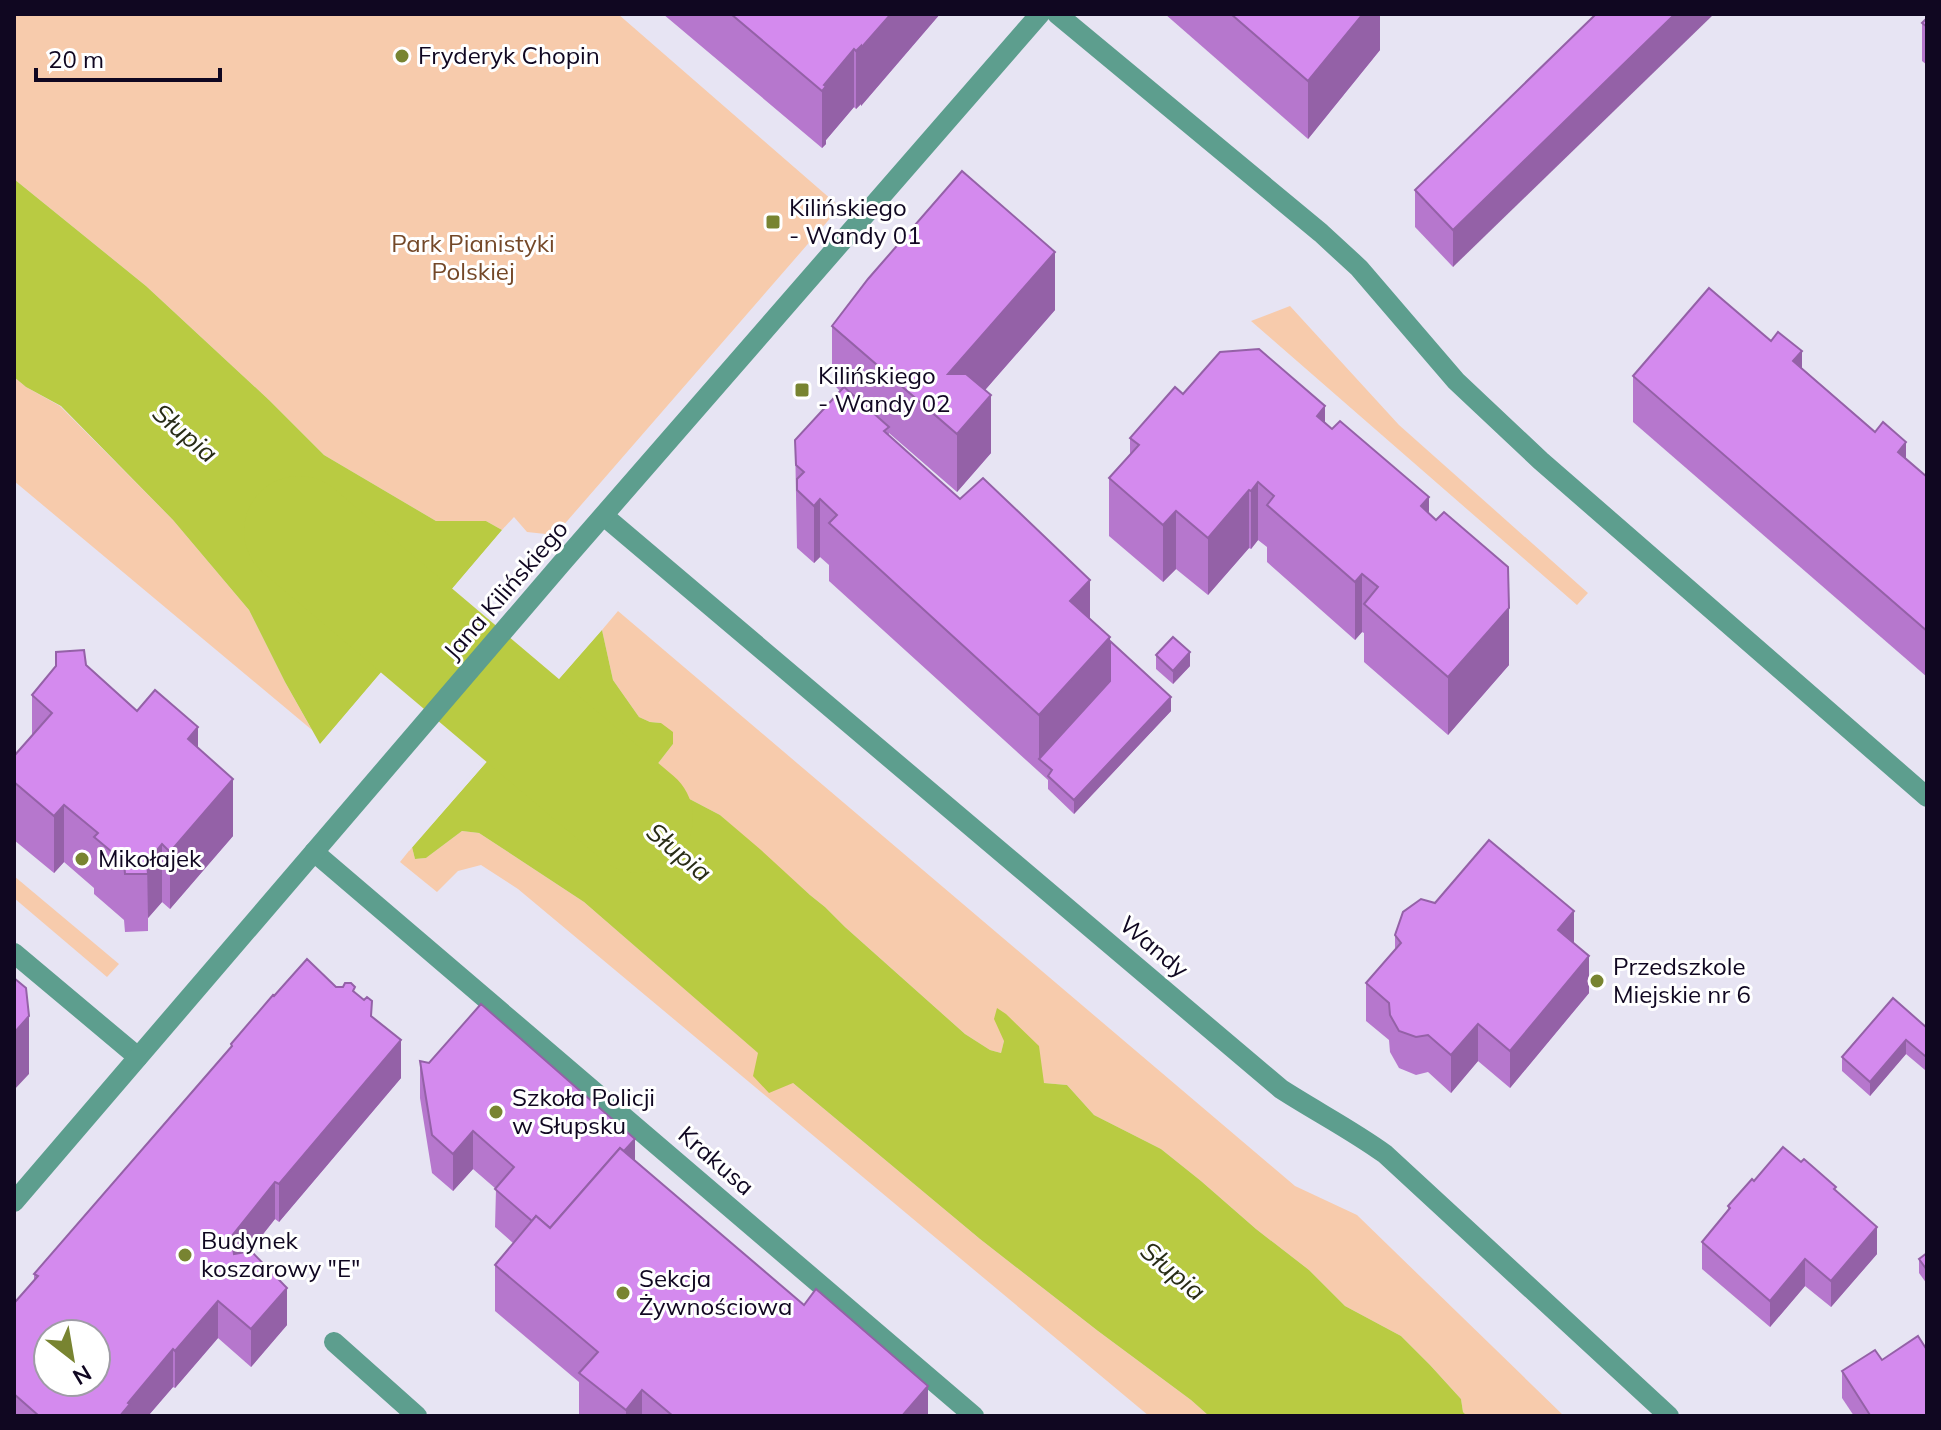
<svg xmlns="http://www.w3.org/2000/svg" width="1941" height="1430" font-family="Mulish,sans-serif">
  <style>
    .green { fill: #f7cbac }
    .water { fill: #b9cb42 }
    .pier { fill: #e7e4f3 }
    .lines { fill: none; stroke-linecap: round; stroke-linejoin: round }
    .river { stroke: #b9cb42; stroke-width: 110 }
    .minor { stroke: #5d9e8e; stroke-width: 20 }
    .wall { fill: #b677cd }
    .shaded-wall { fill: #9461a7 }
    .building { fill: #d48aee; stroke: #9461a7; stroke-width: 2; fill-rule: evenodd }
    .poi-dot { fill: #788431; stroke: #fff; stroke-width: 3 }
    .labels { text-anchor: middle; stroke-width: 6; stroke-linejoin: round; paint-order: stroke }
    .poi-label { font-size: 24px; fill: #100721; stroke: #fff; text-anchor: start }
    .park-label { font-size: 24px; fill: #744828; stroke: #fff }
    .street-label { font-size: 24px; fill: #100721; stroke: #fff }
    .water-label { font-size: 26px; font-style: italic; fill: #282c16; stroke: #fff }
  </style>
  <rect width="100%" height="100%" fill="#e7e4f3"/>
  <g class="green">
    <path d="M14,14H618L840,207L555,535L527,532L514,517L502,530L486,521H436L324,455L269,400L146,286L14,179Z"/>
    <path d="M1290,306L1399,425L1588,593L1577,605L1251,321Z"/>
    <path d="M14,377L26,387L60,406L173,520L249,610L285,682L312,730L14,481Z"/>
    <path d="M618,611L1295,1186L1357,1215L1564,1416H1467L1463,1412L1461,1399L1430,1365L1401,1336L1345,1306L1309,1270L1256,1229L1201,1181L1161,1149L1094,1115L1067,1085L1044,1083L1004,1041L1001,1053L990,1050L965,1034L845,927L825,907L810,895L720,815L680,794L656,766L673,744L661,723L650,722L639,717L613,680L602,630Z"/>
    <path d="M462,831L479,833L584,902L793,1083L980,1239L1098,1331L1191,1400L1209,1416H1149L518,889L481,865L458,871L437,892L400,862L412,847L415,859L426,858Z"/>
    <path d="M14,876L119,964L107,977L14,898Z"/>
  </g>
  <g class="water">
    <path d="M14,179L146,286L269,400L324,455L436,521H486L502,530L320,744L285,682L249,610L173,520L61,406L26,387L14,377Z"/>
    <path d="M602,630L613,680L639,717L650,722L661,723L673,732V744L656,766L680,794L720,815L761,850L810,895L825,907L845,927L965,1034L990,1050L1001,1053L1004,1041L994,1019L997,1008L1006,1014L1039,1046L1044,1083L1067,1085L1094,1115L1161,1149L1201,1181L1256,1229L1309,1270L1345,1306L1401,1336L1430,1365L1461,1399L1463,1412L1467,1416H1209L1191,1400L1098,1331L980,1239L793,1083L769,1093L753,1076L758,1053L584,902L479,833L462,831L426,858L415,859L412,847Z"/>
  </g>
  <g class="pier">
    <path d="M505,527V532L323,747H318Z"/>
    <path d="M601,626L604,627L409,851V844Z"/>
  </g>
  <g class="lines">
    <path class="river" d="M299,531L638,818"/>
    <g class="minor">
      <path d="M1057,14L1321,233L1359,268L1456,381L1541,461L1927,797"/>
      <path d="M604,516L1281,1089C1315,1111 1352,1130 1385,1154L1669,1416"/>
      <path d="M314,852L974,1416"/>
      <path d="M14,953L138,1057"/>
      <path d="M14,1202L561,564L1040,14"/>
      <path d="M334,1342L417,1416"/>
    </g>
  </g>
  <g class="wall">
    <path d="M663,14H940L861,106V104L856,109L854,107L826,140V144L822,148Z"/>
    <path d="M1165,14H1380V50L1308,139Z"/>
    <path d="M1596,14L1453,267L1415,227V190Z"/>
    <path d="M1927,18V65L1922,61V23Z"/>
    <path d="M1055,310L985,390L991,453L957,492L889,433V435L1090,619L1171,711L1074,814L1048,789V780L829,581V565L820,557L814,563L797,548L795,440L840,391L832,383V326Z"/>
    <path d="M1771,341L1927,477V677L1633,422V376Z"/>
    <path d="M1183,394L1325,423L1429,513L1509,665L1448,735L1364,662V633L1362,632L1355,640L1267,562V547L1258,540L1251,549L1249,548L1208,595L1176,569L1163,582L1109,536V478L1130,454V438Z"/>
    <path d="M1156,655L1190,666L1173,684L1156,669Z"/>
    <path d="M86,665L137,711L198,748L233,836L170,909L162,902L148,918V931L125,932L124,920L94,894V888L64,862L54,873L14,840V756L32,736V695Z"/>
    <path d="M1435,903L1574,943L1589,993L1510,1088L1478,1061L1451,1093L1428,1072L1416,1075L1399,1068L1390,1052L1389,1040L1366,1021V983L1395,950V935Z"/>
    <path d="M336,987L355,993L372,1016L401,1078L279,1222L275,1219L249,1252L287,1325L251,1367L218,1338L175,1388L173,1387L148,1416H14V1299L16,1301L34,1281V1274L231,1048V1044L274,996Z"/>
    <path d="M1927,1028L1925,1070L1906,1054L1870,1096L1842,1071V1057Z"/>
    <path d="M420,1061L635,1160L928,1416H579V1382L495,1311V1265L513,1243L495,1227L496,1189L473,1169L453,1191L432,1173L420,1098Z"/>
    <path d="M1754,1181L1836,1190L1877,1254L1831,1307L1805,1286L1770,1327L1702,1269V1242L1728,1212V1206Z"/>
    <path d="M1927,1253V1284L1919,1273V1259Z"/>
    <path d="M1882,1360L1927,1416H1854L1842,1398V1371Z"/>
  </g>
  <g class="shaded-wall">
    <path d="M891,14H940L861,106V48Z"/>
    <path d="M1363,14H1380V50L1308,139V81Z"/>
    <path d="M1675,14H1714L1453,267V230Z"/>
    <path d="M861,46V104L856,109V51Z"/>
    <path d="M854,49V107L826,140V144L822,148V91L824,85Z"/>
    <path d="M1055,252V310L951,429L948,374Z"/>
    <path d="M1802,351V397L1793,361Z"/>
    <path d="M991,395V453L957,492V434Z"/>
    <path d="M1325,406V464L1317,416Z"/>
    <path d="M1906,442V488L1898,452Z"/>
    <path d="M1258,482V540L1251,549V491Z"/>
    <path d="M1249,490V548L1208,595V538Z"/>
    <path d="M1429,497V555L1421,506Z"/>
    <path d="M820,499V557L814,563V506Z"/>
    <path d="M1176,511V569L1163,582V525Z"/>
    <path d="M1362,574V632L1355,640V582Z"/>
    <path d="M1090,580V637L1070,601Z"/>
    <path d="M1509,608V665L1448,735V677Z"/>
    <path d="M1110,637V695L1039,759V715Z"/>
    <path d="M1190,652V666L1173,684V671Z"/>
    <path d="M1171,697V711L1074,814V800Z"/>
    <path d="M198,727V784L188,739Z"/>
    <path d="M233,779V836L170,909V852Z"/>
    <path d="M64,805V862L54,873V816Z"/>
    <path d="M162,844V902L148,918L147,862Z"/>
    <path d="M1574,911V948L1558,930Z"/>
    <path d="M1589,956V993L1510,1088V1051Z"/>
    <path d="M29,1016V1074L14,1090V1033Z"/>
    <path d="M1478,1024V1061L1451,1093V1055Z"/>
    <path d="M401,1040V1078L279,1222V1184Z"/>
    <path d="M1906,1040V1054L1870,1096V1082Z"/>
    <path d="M1927,1054V1068L1925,1070V1056Z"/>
    <path d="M473,1131V1169L453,1191V1154Z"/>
    <path d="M635,1139V1176L550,1237Z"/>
    <path d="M275,1182V1219L231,1274V1237Z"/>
    <path d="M1877,1227V1254L1831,1307V1281Z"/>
    <path d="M1805,1259V1286L1770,1327V1301Z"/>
    <path d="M287,1288V1325L251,1367V1329Z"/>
    <path d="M218,1301V1338L175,1388V1351Z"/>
    <path d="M173,1349V1387L148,1416H120L128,1403Z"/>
    <path d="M928,1386V1416H902Z"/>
    <path d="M642,1390V1416H626V1410Z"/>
  </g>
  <g class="building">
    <path d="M731,14H891L861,48V46L856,51L854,49L824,85L826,86L822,91Z"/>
    <path d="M1231,14H1363L1308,81Z"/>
    <path d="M1596,14H1675L1453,230L1415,190Z"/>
    <path d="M1927,18V27L1922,23Z"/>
    <path d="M962,171L1055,252L948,374H966L991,395L957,434L832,326L868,279Z"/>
    <path d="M1709,288L1771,341L1778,332L1802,351L1793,361L1875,432L1883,422L1906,442L1898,452L1927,477V631L1633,376Z"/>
    <path d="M1259,349L1325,406L1317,416L1332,429L1340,421L1429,497L1421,506L1436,520L1444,512L1508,567L1509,608L1448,677L1364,604L1378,587L1362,574L1355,582L1267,505L1274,496L1258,482L1251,491L1249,490L1208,538L1176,511L1163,525L1109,478L1139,445L1130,438L1175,387L1183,394L1220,352Z"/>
    <path d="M844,387L889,427L884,431L960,499L983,478L1090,580L1070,601L1110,637L1039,715L829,523L837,515L820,499L814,506L797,490V479L804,472L796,465L795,440Z"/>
    <path d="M1173,637L1190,652L1173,671L1156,655Z"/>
    <path d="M1110,641L1171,697L1074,800L1048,776L1052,770L1039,759L1110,681Z"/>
    <path d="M84,650L86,665L137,711L155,690L198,727L188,739L233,779L170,852L162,844L147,862L148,874H125L124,862L94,837L98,833L64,805L54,816L14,782V756L52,713L32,695L56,666V652Z"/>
    <path d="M1489,840L1574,911L1558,930L1589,956L1510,1051L1478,1024L1451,1055L1428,1035L1416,1037L1399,1031L1390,1015L1389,1003L1366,983L1401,943L1395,935L1403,912L1421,899L1435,903Z"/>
    <path d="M307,959L336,987H343L345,983H351L355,987L353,991L364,1000L367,997L372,1001L371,1016L401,1040L279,1184L275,1182L231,1237L234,1254L251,1251L287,1288L251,1329L218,1301L175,1351L173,1349L128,1403L130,1404L120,1416H39L14,1394V1299L16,1301L38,1276L34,1274L232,1046L231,1044L273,995L274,996ZM48,1334H96V1382H48Z"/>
    <path d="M14,978L26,988L29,1016L14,1033Z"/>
    <path d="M1893,998L1927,1028V1054L1925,1056L1906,1040L1870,1082L1842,1057Z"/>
    <path d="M481,1004L635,1139L624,1151L620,1148L550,1228L536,1216L532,1221L495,1189L514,1167L473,1131L453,1154L432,1135L420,1061L429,1063Z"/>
    <path d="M1783,1147L1801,1162L1804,1159L1836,1187L1834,1189L1877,1227L1831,1281L1805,1259L1770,1301L1702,1242L1730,1208L1728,1206L1752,1179L1754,1181Z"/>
    <path d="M620,1148L804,1305L816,1289L928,1386L902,1416H673L642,1390L626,1410L579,1373L598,1352L495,1265L536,1216L550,1228Z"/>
    <path d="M1927,1253V1270L1919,1259Z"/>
    <path d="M1918,1336L1927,1350V1416H1869L1870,1415L1842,1371L1875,1350L1882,1360Z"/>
  </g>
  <g class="poi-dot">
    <circle cx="402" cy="56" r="8"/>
    <rect x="765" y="214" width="16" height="16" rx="4"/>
    <rect x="794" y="382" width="16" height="16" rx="4"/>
    <circle cx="82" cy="859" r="8"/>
    <circle cx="1597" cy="981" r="8"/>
    <circle cx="496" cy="1112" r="8"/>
    <circle cx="185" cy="1255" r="8"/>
    <circle cx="623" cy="1293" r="8"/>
  </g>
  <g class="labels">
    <g class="poi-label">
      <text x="418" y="64">Fryderyk Chopin</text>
      <text x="789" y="216">Kilińskiego<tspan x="789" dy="28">- Wandy 01</tspan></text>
      <text x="818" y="384">Kilińskiego<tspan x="818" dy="28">- Wandy 02</tspan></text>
      <text x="98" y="867">Mikołajek</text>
      <text x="1613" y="975">Przedszkole<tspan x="1613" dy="28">Miejskie nr 6</tspan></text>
      <text x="512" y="1106">Szkoła Policji<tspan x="512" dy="28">w Słupsku</tspan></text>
      <text x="201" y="1249">Budynek<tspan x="201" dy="28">koszarowy "E"</tspan></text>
      <text x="639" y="1287">Sekcja<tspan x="639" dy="28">Żywnościowa</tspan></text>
    </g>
    <g class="park-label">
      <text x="473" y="252">Park Pianistyki<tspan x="473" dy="28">Polskiej</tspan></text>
    </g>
    <g class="street-label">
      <text transform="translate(506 590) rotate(-49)" y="8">Jana Kilińskiego</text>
      <text transform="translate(1154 947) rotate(40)" y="8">Wandy</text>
      <text transform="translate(716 1161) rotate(41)" y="8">Krakusa</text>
    </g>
    <g class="water-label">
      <text transform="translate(185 433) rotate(40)" y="9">Słupia</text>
      <text transform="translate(679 852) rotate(40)" y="9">Słupia</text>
      <text transform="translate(1173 1271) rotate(40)" y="9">Słupia</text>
    </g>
  </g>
  <rect width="1941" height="1430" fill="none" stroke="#100721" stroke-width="32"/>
  <g transform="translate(72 1358) rotate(149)"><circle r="38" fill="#ffffff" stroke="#9f9ca6" stroke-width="2"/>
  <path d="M0-6L14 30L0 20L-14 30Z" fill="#788431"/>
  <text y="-12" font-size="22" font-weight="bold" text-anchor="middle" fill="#100721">N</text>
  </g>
  <path d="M36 68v12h184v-12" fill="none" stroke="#100721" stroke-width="4"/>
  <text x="48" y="68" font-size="24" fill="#100721" stroke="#ffffff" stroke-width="6" paint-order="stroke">20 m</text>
</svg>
